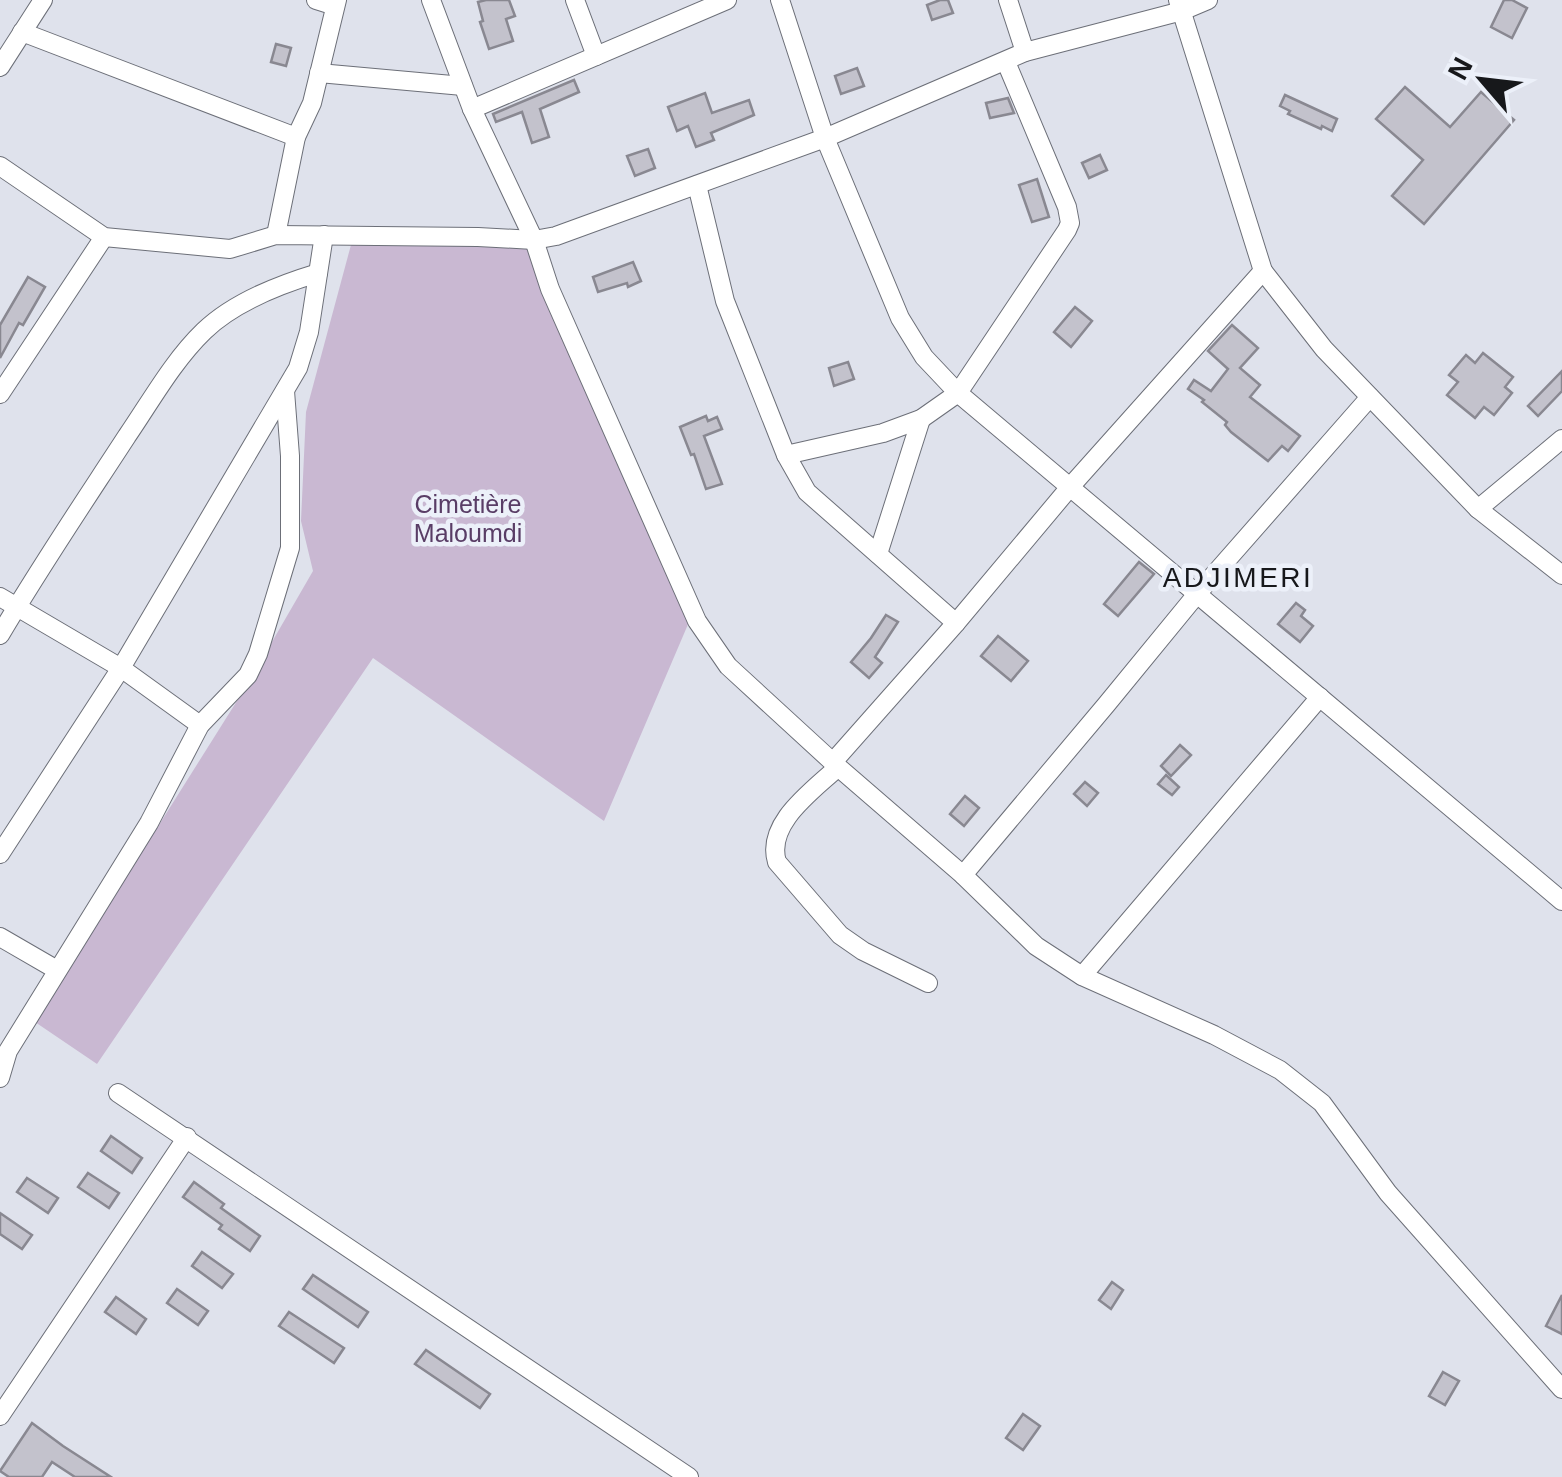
<svg xmlns="http://www.w3.org/2000/svg" width="1562" height="1477" font-family="Helvetica,sans-serif">
  <style>
    .green { fill: #c9b8d2 }
    .building { fill: #c3c2cc; stroke: #898891; stroke-width: 2.5 }
    .lines { fill: none; stroke-linecap: round; stroke-linejoin: round }
    .street-casing { stroke: #6c6f78; stroke-width: 20 }
    .street { stroke: #fff; stroke-width: 18 }
    .labels { text-anchor: middle; stroke-width: 9; stroke-linejoin: round; paint-order: stroke }
    .park-label { font-size: 25px; fill: #593d66; stroke: #ecf0f9 }
    .neighbourhood-label { font-size: 28px; letter-spacing: 2.5px; fill: #17181b; stroke: #ecf0f9 }
  </style>
  <rect width="100%" height="100%" fill="#dfe2ec"/>
  <path class="green" d="M355,230L528,245L689,622L604,821L373,658L97,1064L35,1022L247,685L313,571L301,521L306,412Z"/>
  <g class="building">
    <path d="M486,0H509L515,16L506,19L513,41L489,49L480,22L483,21L478,2Z"/>
    <path d="M940,0H948L953,13L932,20L927,5Z"/>
    <path d="M1504,0H1512L1527,8L1512,38L1491,27Z"/>
    <path d="M276,44L291,48L286,66L271,62Z"/>
    <path d="M857,68L864,86L841,94L835,76Z"/>
    <path d="M574,80L579,92L540,109L549,137L532,143L522,112L496,122L493,114Z"/>
    <path d="M1405,87L1450,127L1481,92L1514,120L1424,224L1392,196L1423,160L1376,119Z"/>
    <path d="M705,93L712,113L749,100L754,115L711,133L714,140L696,147L688,126L677,131L668,107Z"/>
    <path d="M1285,95L1337,119L1332,131L1322,126L1321,129L1288,114L1290,111L1280,106Z"/>
    <path d="M1008,98L1014,113L990,118L986,103Z"/>
    <path d="M648,149L655,168L635,176L627,156Z"/>
    <path d="M1100,155L1107,170L1089,178L1082,163Z"/>
    <path d="M1037,179L1049,217L1032,222L1019,185Z"/>
    <path d="M633,262L641,281L628,287L627,283L598,292L593,277Z"/>
    <path d="M28,277L45,287L23,325L19,323L0,358V325Z"/>
    <path d="M1075,307L1092,321L1071,347L1054,332Z"/>
    <path d="M1232,325L1258,348L1240,368L1260,385L1250,397L1300,436L1288,451L1282,446L1268,461L1231,432L1225,425L1227,422L1202,402L1204,400L1188,389L1194,380L1211,391L1228,369L1208,351Z"/>
    <path d="M1483,353L1513,377L1505,387L1512,393L1494,415L1484,407L1475,418L1447,395L1458,382L1449,375L1466,355L1475,363Z"/>
    <path d="M848,362L854,379L834,386L829,368Z"/>
    <path d="M1562,371V391L1538,416L1528,406Z"/>
    <path d="M706,416L708,421L717,417L722,429L704,436L722,484L706,489L694,454L691,455L680,427Z"/>
    <path d="M1139,562L1154,574L1118,616L1104,604Z"/>
    <path d="M1296,603L1305,610L1301,616L1313,626L1300,642L1278,624Z"/>
    <path d="M886,615L898,622L875,657L882,663L869,678L851,662L871,638Z"/>
    <path d="M998,636L1028,661L1011,681L981,656Z"/>
    <path d="M1180,745L1191,755L1171,776L1161,766Z"/>
    <path d="M1166,775L1179,787L1172,795L1158,784Z"/>
    <path d="M1085,782L1098,793L1087,806L1074,794Z"/>
    <path d="M965,796L979,808L964,826L950,814Z"/>
    <path d="M111,1136L142,1158L132,1173L101,1151Z"/>
    <path d="M88,1173L119,1193L109,1208L78,1187Z"/>
    <path d="M27,1178L58,1198L48,1213L17,1192Z"/>
    <path d="M194,1182L224,1204L221,1208L260,1236L250,1251L219,1229L222,1225L183,1197Z"/>
    <path d="M0,1213L32,1235L22,1249L0,1234Z"/>
    <path d="M202,1252L233,1274L222,1288L192,1266Z"/>
    <path d="M313,1275L368,1312L358,1327L303,1289Z"/>
    <path d="M1112,1282L1123,1290L1111,1309L1099,1300Z"/>
    <path d="M177,1289L208,1311L198,1325L167,1303Z"/>
    <path d="M1562,1295V1334L1546,1326Z"/>
    <path d="M116,1297L146,1319L136,1334L105,1312Z"/>
    <path d="M289,1312L344,1348L334,1363L279,1326Z"/>
    <path d="M426,1350L490,1394L480,1408L415,1364Z"/>
    <path d="M1443,1372L1459,1381L1445,1405L1429,1396Z"/>
    <path d="M1023,1414L1040,1426L1023,1450L1006,1438Z"/>
    <path d="M32,1423L63,1446L111,1477H75L52,1462L42,1477H9L0,1471Z"/>
  </g>
  <g class="lines">
    <g class="street-casing">
      <g id="street">
        <path d="M316,0L335,6"/>
        <path d="M431,0L472,109L534,240L550,289L697,621L728,666L838,767L963,875L1036,946L1082,976L1214,1035L1280,1070L1322,1103L1388,1193L1562,1389"/>
        <path d="M575,0L596,56"/>
        <path d="M780,0L825,138L900,318L924,357L958,393L1562,901"/>
        <path d="M1008,0L1025,52"/>
        <path d="M1178,0L1263,271L1324,349L1478,509L1562,575"/>
        <path d="M22,32L296,137"/>
        <path d="M0,67L43,0"/>
        <path d="M319,73L463,86"/>
        <path d="M472,109L727,0"/>
        <path d="M0,166L104,237L230,249L276,235L478,237L534,240L556,236L825,138L1025,52L1182,11L1208,0"/>
        <path d="M697,185L725,301L786,455L807,492L956,623"/>
        <path d="M276,235L296,137L312,103L337,0"/>
        <path d="M0,394L104,237"/>
        <path d="M786,455L883,433L921,419L958,393L1067,230L1070,223L1067,207L1006,62"/>
        <path d="M1478,509L1562,439"/>
        <path d="M878,554L921,419"/>
        <path d="M0,597L121,668L200,725"/>
        <path d="M0,635C40,567 84,502 127,436C151,401 173,361 204,331C234,302 278,285 318,273"/>
        <path d="M833,762L956,623L1070,487L1263,271"/>
        <path d="M838,767C814,790 765,823 777,862L840,935L863,951L928,983"/>
        <path d="M0,854L121,668L298,368L309,332L324,235"/>
        <path d="M963,875L1106,705L1197,594L1370,397"/>
        <path d="M0,937L57,970"/>
        <path d="M1082,976L1320,697"/>
        <path d="M0,1078L8,1051L149,823L200,725L248,675L258,654L290,548V456L285,391"/>
        <path d="M118,1093L689,1477"/>
        <path d="M0,1416L187,1137"/>
      </g>
    </g>
    <use href="#street" class="street"/>
  </g>
  <g class="labels">
    <g class="park-label">
      <text x="468" y="513">Cimetière<tspan x="468" dy="29">Maloumdi</tspan></text>
    </g>
    <g class="neighbourhood-label">
      <text x="1238" y="587">ADJIMERI</text>
    </g>
  </g>
  <g transform="translate(1482 80) rotate(298)" stroke="#ecf0f9" stroke-width="8" paint-order="stroke">
  <path d="M0-8L18 38L0 25L-18 38Z" fill="#17181b"/>
  <text y="-15" font-size="28" font-weight="bold" text-anchor="middle" fill="#17181b">N</text>
  </g>
</svg>
